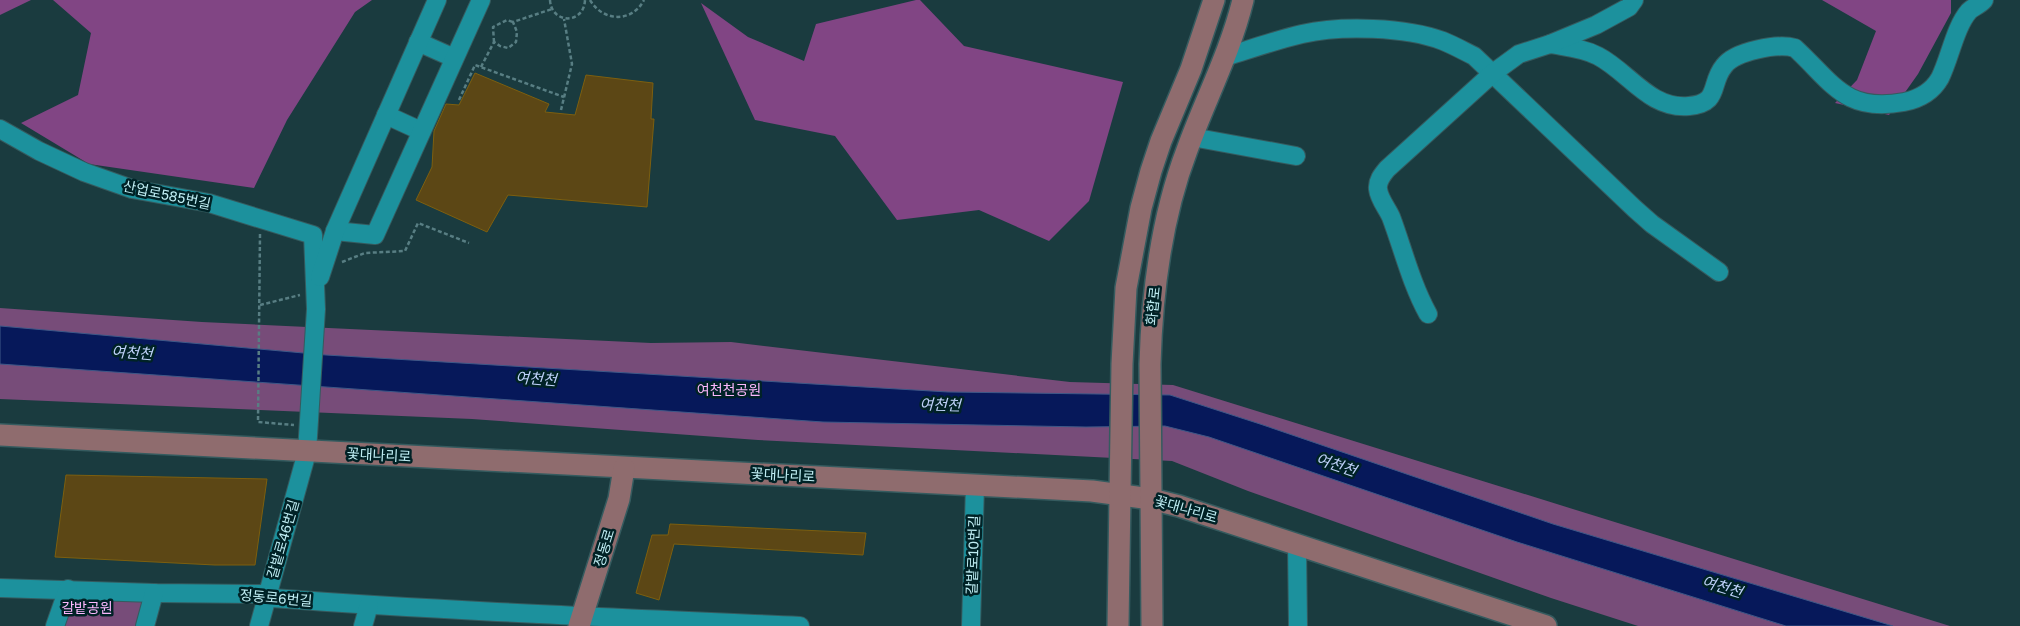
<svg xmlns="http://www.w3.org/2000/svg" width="2020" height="626" font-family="'Golos Text','Noto Sans KR',sans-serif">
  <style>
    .green { fill: #774c79 }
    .forest { fill: #814584 }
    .water { fill: #06185a; stroke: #3e5888 }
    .building { fill: #5c4715; stroke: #7d5f0f }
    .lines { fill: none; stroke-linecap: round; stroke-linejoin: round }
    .minor-casing { stroke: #355b5f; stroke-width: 20 }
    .major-casing { stroke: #355b5f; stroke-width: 24 }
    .path { stroke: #587e83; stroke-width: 2.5; stroke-dasharray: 4 2.5; stroke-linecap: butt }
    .minor { stroke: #1c919d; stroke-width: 18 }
    .major { stroke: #8f6c6e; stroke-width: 21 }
    .labels { text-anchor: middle; stroke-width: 5; stroke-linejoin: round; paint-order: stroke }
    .street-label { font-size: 14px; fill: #bfedf3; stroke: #002226 }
    .park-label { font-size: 14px; fill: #fbb7fd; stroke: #002226 }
    .water-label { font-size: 15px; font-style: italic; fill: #bed1f9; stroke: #002226 }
  </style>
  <rect width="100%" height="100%" fill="#1a3b3f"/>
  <g class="green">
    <path d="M0,308L202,322L651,343L731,342L1070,382L1173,385L1950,626H1638L1551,598L1248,491L1172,461L758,440L472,419L0,399Z"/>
    <path d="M68,589L154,593L145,626H55Z"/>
  </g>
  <g class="forest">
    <path d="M0,0H31L0,15Z"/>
    <path d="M53,0H372L355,12L287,120L254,188L89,164L21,123L78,95L91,33Z"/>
    <path d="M916,0H920L964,46L1123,82L1089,201L1049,241L979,210L897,220L835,136L755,120L701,3L748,37L804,61L816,24Z"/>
    <path d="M1822,0H1951V13L1918,74L1889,115L1835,103L1857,80L1876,31Z"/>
  </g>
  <path class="water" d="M0,326L326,355L948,392L1170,395L1260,424L1553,524L1893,626H1786L1517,542L1209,437L1165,426L1086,427L823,422L0,364Z"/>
  <g class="building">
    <path d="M475,73L549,104L545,112L575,115L586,75L653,83L651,119H654L647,207L508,195L487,232L416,200L432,167L434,131L446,104L459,105Z"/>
    <path d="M66,475L267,479L255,565H215L55,557Z"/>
    <path d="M670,524L866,533L863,555L674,544L659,600L636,593L652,535H668Z"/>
  </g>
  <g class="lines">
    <g class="minor-casing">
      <g id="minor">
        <path d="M418,42L454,58"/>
        <path d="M1550,44C1566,47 1583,48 1598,56C1629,72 1650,110 1689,106C1721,103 1709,84 1724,66C1735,51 1778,43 1795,48C1833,83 1845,113 1904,102C1919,99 1932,92 1940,78C1950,58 1955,27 1969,11C1973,7 1980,5 1984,0"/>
        <path d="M1225,57C1251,49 1276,40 1302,34C1341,25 1406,27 1443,41C1453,45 1464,51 1474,56L1635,209L1652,224L1719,272"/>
        <path d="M386,115L421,131"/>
        <path d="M0,129L39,151L84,172L132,189L209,203L313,235L316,309L307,452L259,626"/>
        <path d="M1192,137L1296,156"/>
        <path d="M335,231L375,235L481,0"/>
        <path d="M320,277L335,231L437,0"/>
        <path d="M1428,314C1411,283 1403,249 1391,217C1387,208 1379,199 1378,189C1377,181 1382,175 1387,169L1493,73L1519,54L1550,44L1596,25L1629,7L1634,0"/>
        <path d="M1297,545L1298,626"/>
        <path d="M0,588L154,593L267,594L272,598C447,611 624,618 800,626"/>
        <path d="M55,626L68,589"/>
        <path d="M145,626L154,593"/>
        <path d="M363,626L369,605"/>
        <path d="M971,626L975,485"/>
      </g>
    </g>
    <g class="major-casing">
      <g id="major">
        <path d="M0,435L1092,491L1151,499L1179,506L1546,626"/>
        <path d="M579,626L619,499L624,468"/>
        <path d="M1118,626L1122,364L1126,288L1141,208L1151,171L1161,141L1191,69L1214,0"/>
        <path d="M1152,626L1150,364C1152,291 1161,218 1187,150C1205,100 1230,53 1243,0"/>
      </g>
    </g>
    <g class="path">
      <path d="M550,0C551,24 584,25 585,0"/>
      <path d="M590,0C603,22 632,23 644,0"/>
      <path d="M494,42L493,27L507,20L513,22"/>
      <path d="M481,67L494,42L500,46L508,48L516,42L517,32L513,22L552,9"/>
      <path d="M459,100L475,65L564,97"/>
      <path d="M561,110L572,64L564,19"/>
      <path d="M260,234L258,422L294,425"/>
      <path d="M342,262L365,253L405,251L418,223L469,243"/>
      <path d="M260,305L300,295"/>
    </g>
    <use href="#minor" class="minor"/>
    <use href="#major" class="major"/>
  </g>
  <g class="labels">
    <g class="street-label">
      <text transform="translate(167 195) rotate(12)" y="5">산업로585번길</text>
      <text transform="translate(1153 306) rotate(-84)" y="5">화합로</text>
      <text transform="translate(379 455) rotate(3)" y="5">꽃대나리로</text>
      <text transform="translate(783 475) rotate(3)" y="5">꽃대나리로</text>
      <text transform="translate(1186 509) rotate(16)" y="5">꽃대나리로</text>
      <text transform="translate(283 539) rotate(-74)" y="5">갈밭로46번길</text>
      <text transform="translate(604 548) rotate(-73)" y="5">정동로</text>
      <text transform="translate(973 555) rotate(-88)" y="5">갈밭로10번길</text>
      <text transform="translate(276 598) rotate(5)" y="5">정동로6번길</text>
    </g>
    <g class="park-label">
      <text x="729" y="395">여천천공원</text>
      <text x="87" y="613">갈밭공원</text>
    </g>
    <g class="water-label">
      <text transform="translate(132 353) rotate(4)" y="5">여천천</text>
      <text transform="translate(536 379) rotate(4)" y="5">여천천</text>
      <text transform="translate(940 405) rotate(2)" y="5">여천천</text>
      <text transform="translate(1336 465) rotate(19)" y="5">여천천</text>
      <text transform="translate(1722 587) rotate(17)" y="5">여천천</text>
    </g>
  </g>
</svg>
